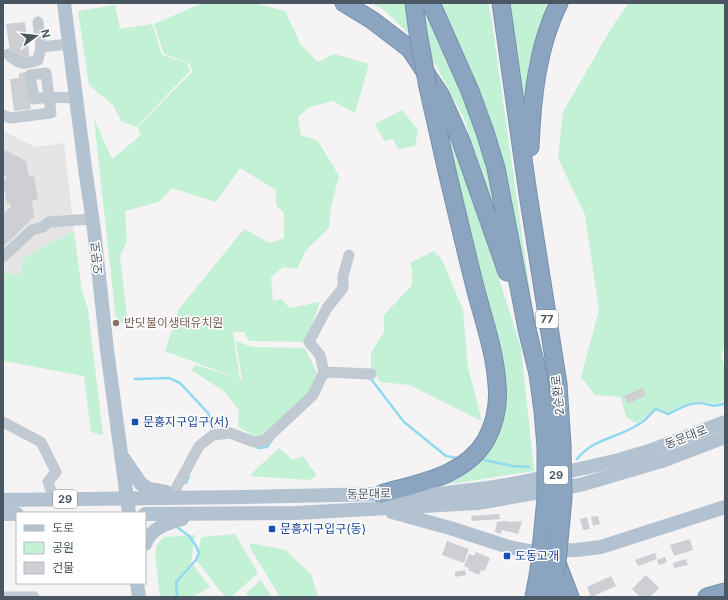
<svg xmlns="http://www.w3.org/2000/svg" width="728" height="600" font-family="Inter,'Noto Sans KR',sans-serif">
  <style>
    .education { fill: #e6e4e5 }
    .green { fill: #c3f1d5 }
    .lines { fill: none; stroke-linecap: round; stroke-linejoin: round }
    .stream { stroke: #90daee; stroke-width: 2.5 }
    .building { fill: #cdcfd5 }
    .highway-casing { stroke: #7690ad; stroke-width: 19 }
    .minor { stroke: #c1cad2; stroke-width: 11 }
    .major { stroke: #b3c2d1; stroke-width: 14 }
    .highway { stroke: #8ba5c1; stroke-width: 17 }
    .highway-bridge-casing { stroke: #7690ad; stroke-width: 19; stroke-linecap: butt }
    .highway-bridge { stroke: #8ba5c1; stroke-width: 17 }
    .education-dot { fill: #8d6e63; stroke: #fff; stroke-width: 1.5 }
    .transit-dot { fill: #1a4fb4; stroke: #fff; stroke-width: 1.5 }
    .labels { text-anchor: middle; stroke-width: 3; stroke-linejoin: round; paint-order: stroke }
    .shield { fill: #fff; stroke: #808990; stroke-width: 1 }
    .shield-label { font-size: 11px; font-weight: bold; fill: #4a5661 }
    .street-label { font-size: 12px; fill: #4a5661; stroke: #fff }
    .education-label { font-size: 12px; fill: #785e54; stroke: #fff; text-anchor: start }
    .transit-label { font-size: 12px; fill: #164399; stroke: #fff; text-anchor: start }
  </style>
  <rect width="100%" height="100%" fill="#f5f3f3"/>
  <path class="education" d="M3,131L36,147L64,143L74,231L25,257L20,274L3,273Z"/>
  <g class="green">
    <path d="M203,3H254L285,11L301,45L318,62L334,54L369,64L355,113L333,101L310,107L298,117L301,135L318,141L339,176L331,207L329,228L306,250L297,269L283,267L271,277L273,301L281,299L290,308L320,302L306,342L249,341L244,332H233L240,380H242L236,341L252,347L305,348L318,375L311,392L266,434L255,436L238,427L239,410L225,392L191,370L196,365L239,379L165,351L179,309L244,229L270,243L284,238V213L276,205V190L240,168L216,202L172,188L159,202L125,211L127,241L120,256L127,317L117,329L94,119L112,159L141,135L137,127L193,71L189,63L164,54L154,24Z"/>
    <path d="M372,3H407L411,36L385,11Z"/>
    <path d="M418,3H423L461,82L480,138L500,225L463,116L428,51Z"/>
    <path d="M436,3H488L491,15L535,327L531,303Z"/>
    <path d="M504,3H549L529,62L522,124Z"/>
    <path d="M629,3H725V346L721,355L725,368V399L717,404L697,401L683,405L668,412L656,408C648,413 645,419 637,423L632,421L626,417L621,397L595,395L581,377L599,310L585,215L558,158L563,112L612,27Z"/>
    <path d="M115,5L120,29L152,24L162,55L187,63L190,71L136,127L121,121L113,105L89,85L78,11Z"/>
    <path d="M435,96L451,127L521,348L534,471L438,486L464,473L499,406Z"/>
    <path d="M402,110L418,130L415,146L398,149L393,139L384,141L375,124Z"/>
    <path d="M74,231L82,292L88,309L103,435L91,432L84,376L3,361V273L20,274L25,257Z"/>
    <path d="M434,251L442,260L463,310L468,368L482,421L410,385L380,382L371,368V353L384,332V315L412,285V270L410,263Z"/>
    <path d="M279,448L293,460L303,456L317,476L309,480L249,476Z"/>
    <path d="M235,534L258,573L231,597H225L197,561L201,537Z"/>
    <path d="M195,535L191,562L210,587L193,597H160L155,553L157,545L164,537Z"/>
    <path d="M250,543L285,550L311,574L318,597H280L250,548Z"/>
    <path d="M261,580L272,597H250L246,593Z"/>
  </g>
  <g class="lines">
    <g class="stream">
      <path d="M135,379L169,378L180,383L208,413L215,431"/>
      <path d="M369,379H371L404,422L446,456L457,458"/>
      <path d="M255,446L258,448L267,447L272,440"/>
      <path d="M577,459C592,440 612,439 632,428C636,426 641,423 645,420C649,416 651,413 656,409L668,414C677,410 687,403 698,403C710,403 712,409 725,403"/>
      <path d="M484,460L513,466L529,467"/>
      <path d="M186,483L189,476"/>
      <path d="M177,597L176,582L196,560L199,553L196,546L189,536L177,527"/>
    </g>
  </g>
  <g class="building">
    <path d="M25,22L30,59L22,60L10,53L6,24Z"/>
    <path d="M26,72L31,109L14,111L10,79L19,78V73Z"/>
    <path d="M3,149L26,161L29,177L34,176L38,200H32L34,217L3,247V214L11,207L10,203L7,204L3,181L7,180L6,176L3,175Z"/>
    <path d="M642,388L646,395L628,404L624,396Z"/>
    <path d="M499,514L500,519L472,521L471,516Z"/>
    <path d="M598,516L600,524L593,526L591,517Z"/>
    <path d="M587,517L590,529L583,530L580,519Z"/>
    <path d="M505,521L510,522L522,521L518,534L502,530L501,534L495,532L497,522Z"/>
    <path d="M690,539L693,550L674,556L670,545Z"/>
    <path d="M447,541L469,549L464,563L442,555Z"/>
    <path d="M476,552L490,558L485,571L481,570L479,575L468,570L469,568L464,566L469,554L474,556Z"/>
    <path d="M655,553L657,559L638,566L635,560Z"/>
    <path d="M665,557L667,562L659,565L657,560Z"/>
    <path d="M686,559L688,565L674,568L673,563Z"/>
    <path d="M465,570L466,575L455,577V572Z"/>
    <path d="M646,575L659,588L650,597H640L632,589Z"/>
    <path d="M611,576L616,586L591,597L587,587Z"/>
  </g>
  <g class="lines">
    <g class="highway-casing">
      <g id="highway">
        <path d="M344,3L372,20L410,49L441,96L461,141L507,272"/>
        <path d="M414,3L418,33"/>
        <path d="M431,3L470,91L485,132L496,168L527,329L538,374L543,411L546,447"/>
        <path d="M501,3L528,194L558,384L562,445"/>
        <path d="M530,147C532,99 537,47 559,3"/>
        <path d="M381,494C418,483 464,477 486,440C495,423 499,404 497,385C495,349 481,313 473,279C457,215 442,151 428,87"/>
        <path d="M557,563L570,597"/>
        <path d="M534,597L539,570"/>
        <path d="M551,597L554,572"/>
        <path d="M707,597L725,592"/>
      </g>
    </g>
    <g class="minor">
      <path d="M38,22L41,47"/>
      <path d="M8,54C19,65 24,65 38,60L41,47L69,44"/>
      <path d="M3,115L10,118L51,113L46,73L30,75L34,99L49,97L76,98"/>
      <path d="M3,257L32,230L43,227L49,222L92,219"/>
      <path d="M324,372L371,374"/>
      <path d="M3,422L41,442L56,472L48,482L54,499"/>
      <path d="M173,494L199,446L213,435L230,433L254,442L265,440L313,395L324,372L320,355L309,342L327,308L343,288V276L349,255"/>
      <path d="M3,597H34"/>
    </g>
    <g class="major">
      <path d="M64,3L85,168L94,230L107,350L129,513"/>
      <path d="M124,459L141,484L149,489L166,492"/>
      <path d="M3,500L243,497L381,494H437L488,488L518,483L619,460L649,451L725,422"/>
      <path d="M392,512L450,528L509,547L529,551L576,550L601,547L725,507"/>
      <path d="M3,514H17"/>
      <path d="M145,514L296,513L478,503L580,485L665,460L725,437"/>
      <path d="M145,544C151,528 167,523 182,519"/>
      <path d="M137,583L139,597"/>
    </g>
    <use href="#highway" class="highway"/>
    <g class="highway-bridge-casing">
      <g id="highway-bridge">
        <path d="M418,33L428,87"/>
        <path d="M539,570L546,499V447"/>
        <path d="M554,572L557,563L563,498L562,445"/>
      </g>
    </g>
    <use href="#highway-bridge" class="highway-bridge"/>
  </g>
  <circle class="education-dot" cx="116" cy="323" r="4"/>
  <g class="transit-dot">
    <rect x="131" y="418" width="8" height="8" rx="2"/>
    <rect x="268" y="525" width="8" height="8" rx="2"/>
    <rect x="503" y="552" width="8" height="8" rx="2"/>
  </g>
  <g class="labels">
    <g class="shield">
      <rect x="536" y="310" width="22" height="18" rx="3"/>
      <rect x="544" y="466" width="24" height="18" rx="3"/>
      <rect x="53" y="490" width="24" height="18" rx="3"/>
    </g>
    <g class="shield-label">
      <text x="547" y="323">77</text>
      <text x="556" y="479">29</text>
      <text x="65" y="503">29</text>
    </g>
    <g class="street-label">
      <text transform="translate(97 258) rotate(-96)" y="4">오문로</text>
      <text transform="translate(558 395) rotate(-96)" y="4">2순환로</text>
      <text transform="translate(686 437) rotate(-21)" y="4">동문대로</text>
      <text transform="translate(369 494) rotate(-1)" y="4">동문대로</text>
    </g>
    <g class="education-label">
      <text x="124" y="327">반딧불이생태유치원</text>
    </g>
    <g class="transit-label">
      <text x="143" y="426">문흥지구입구(서)</text>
      <text x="280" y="533">문흥지구입구(동)</text>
      <text x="515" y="560">도동고개</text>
    </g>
  </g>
  <rect width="728" height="600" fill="none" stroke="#4a5661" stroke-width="8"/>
  <rect x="16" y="512" width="130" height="72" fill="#ffffff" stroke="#b7bbc0"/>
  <rect x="24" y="525" width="20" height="6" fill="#b3c2d1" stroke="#b7bbc0"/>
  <text x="52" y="532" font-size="12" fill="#4a5661">도로</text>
  <rect x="24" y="542" width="20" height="12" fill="#c3f1d5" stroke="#b7bbc0"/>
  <text x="52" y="552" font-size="12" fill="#4a5661">공원</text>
  <rect x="24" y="562" width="20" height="12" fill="#cdcfd5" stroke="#b7bbc0"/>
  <text x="52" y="572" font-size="12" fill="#4a5661">건물</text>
  <g transform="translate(36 36) rotate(75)" stroke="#ffffff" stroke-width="3" paint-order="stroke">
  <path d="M0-3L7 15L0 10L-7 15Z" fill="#4a5661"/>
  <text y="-6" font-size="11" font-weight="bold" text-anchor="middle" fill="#4a5661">N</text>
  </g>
</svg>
